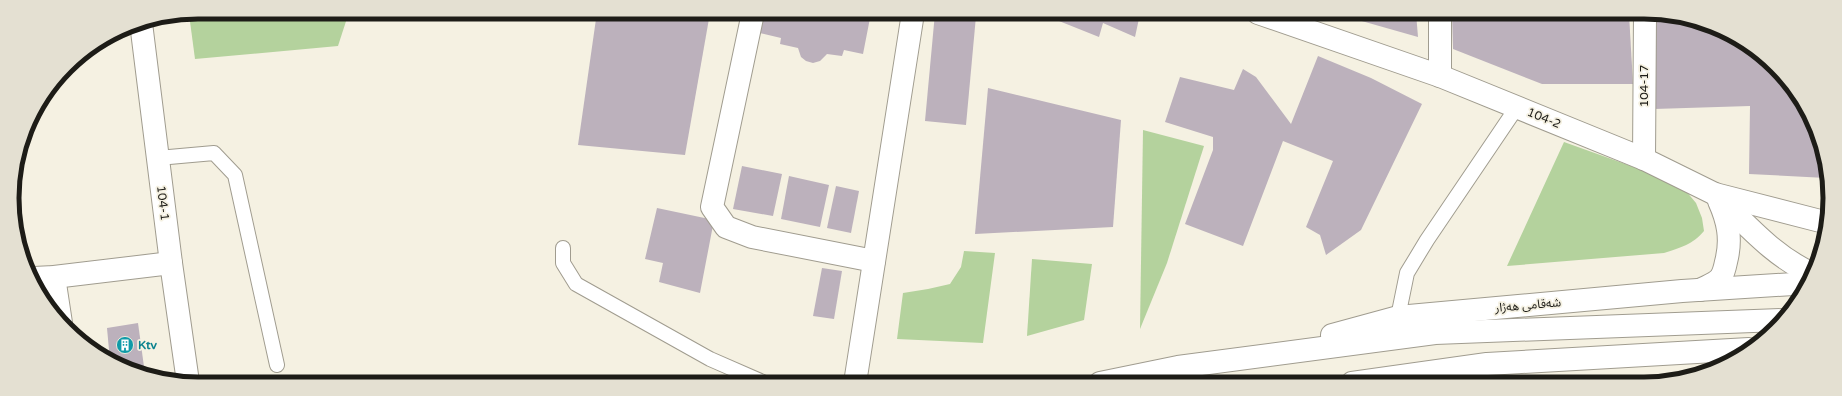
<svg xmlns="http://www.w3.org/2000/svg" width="1842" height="396" font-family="'Varela Round','Noto Sans Arabic',sans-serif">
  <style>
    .green { fill: #b4d29d }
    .building { fill: #bcb1bc }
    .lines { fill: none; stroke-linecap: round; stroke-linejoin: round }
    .lane-casing { stroke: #a09c8f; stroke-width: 16 }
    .street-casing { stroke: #a09c8f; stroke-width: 24 }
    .secondary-casing { stroke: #a09c8f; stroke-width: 24 }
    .lane { stroke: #fff; stroke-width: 14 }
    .street { stroke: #fff; stroke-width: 22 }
    .secondary { stroke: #fff; stroke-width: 22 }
    .labels { text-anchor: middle; stroke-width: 3.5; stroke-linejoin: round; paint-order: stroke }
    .street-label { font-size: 12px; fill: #1d1c17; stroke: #f5f1e2 }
    .culture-label { font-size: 12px; font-weight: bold; fill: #0d838f; stroke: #f5f1e2; text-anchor: start }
    .rim { fill: none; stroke: #1d1c17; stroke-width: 5 }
  </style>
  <rect width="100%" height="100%" fill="#f5f1e2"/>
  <g class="green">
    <path d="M198,12H349L338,46L195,59L189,14Z"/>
    <path d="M1143,130L1204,146L1167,263L1140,329Z"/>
    <path d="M1564,142L1642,170L1686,191L1696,203L1702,218L1704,231C1692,245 1682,247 1664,253L1507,266Z"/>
    <path d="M964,251L995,253L983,343L897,339L903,293L928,289L950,284L961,267Z"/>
    <path d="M1032,259L1092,264L1084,320L1027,336Z"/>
  </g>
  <g class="building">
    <path d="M597,12L710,13L685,155L578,145Z"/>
    <path d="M755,13H871L863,54L844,50L842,56L827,54L820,61L813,63L806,61L801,57L798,48L780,44L781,38L751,31Z"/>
    <path d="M935,13H955L976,16L966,125L925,121Z"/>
    <path d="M967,13H994L993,16Z"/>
    <path d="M1055,13H1138L1140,14L1135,37L1103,23L1099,37L1054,19Z"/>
    <path d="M1416,13L1418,37L1337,14V13Z"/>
    <path d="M1452,13L1629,14L1633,84H1542L1453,49Z"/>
    <path d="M1655,14H1668L1737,37L1791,85L1824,150L1826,178L1749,174L1750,106L1654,109Z"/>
    <path d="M1318,56L1371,78L1422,104L1361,230L1326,255L1320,235L1306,227L1333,161L1283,141L1243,246L1185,224L1213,150V137L1165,122L1180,77L1234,90L1243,69L1256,77L1291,124Z"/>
    <path d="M988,88L1121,120L1113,227L975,234Z"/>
    <path d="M742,166L782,174L773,216L733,209Z"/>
    <path d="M789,176L829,185L820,227L781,219Z"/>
    <path d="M836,186L859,191L851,233L827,228Z"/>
    <path d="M657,208L714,220L700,293L659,282L663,263L645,259Z"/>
    <path d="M822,268L842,271L834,319L813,316Z"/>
    <path d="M138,323L145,374L116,365L110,361L107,328Z"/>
  </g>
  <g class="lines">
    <g class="lane-casing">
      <g id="lane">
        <path d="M158,158L214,153L235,175L277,365"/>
        <path d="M563,248V263L576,284L710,359L765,383"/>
        <path d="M1398,317L1407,273L1427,240L1517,107"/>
      </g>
    </g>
    <g class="street-casing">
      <g id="street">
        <path d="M753,13L712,207L726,227L752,237L874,261"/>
        <path d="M1258,13L1440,76L1644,159L1715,194L1828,223"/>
        <path d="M141,23L171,263L188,382"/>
        <path d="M1440,76V13"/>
        <path d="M1644,159L1645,14"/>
        <path d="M54,277L61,323"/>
        <path d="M34,278L54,277L171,263"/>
        <path d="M855,383L913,13"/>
      </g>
    </g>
    <g class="secondary-casing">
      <g id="secondary">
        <path d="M1715,194C1746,224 1774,257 1813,274"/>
        <path d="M1700,290C1707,286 1716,284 1721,277C1724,272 1725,267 1726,262C1732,239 1728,221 1719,201"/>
        <path d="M1332,335L1398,317L1682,291L1809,283"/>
        <path d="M1100,383L1178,367L1435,333L1782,320"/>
        <path d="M1352,383L1487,364L1749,349"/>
      </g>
    </g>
    <use href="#lane" class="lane"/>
    <use href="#street" class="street"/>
    <use href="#secondary" class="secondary"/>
  </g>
  <defs>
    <g id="building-disc" transform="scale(0.9)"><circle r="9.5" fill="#0f9aa8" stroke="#f5f1e2"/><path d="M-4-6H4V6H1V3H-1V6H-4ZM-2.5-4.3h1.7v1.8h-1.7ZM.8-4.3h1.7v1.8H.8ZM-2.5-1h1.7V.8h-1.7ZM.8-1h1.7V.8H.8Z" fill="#fff"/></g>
  </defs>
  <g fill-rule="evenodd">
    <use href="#building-disc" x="125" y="345"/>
  </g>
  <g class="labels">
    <g class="street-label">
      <text transform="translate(1644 86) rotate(-90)" y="4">104-17</text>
      <text transform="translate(1544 118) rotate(22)" y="4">104-2</text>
      <text transform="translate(163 203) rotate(83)" y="4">104-1</text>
      <text transform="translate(1528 305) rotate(-5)" y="4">شەقامی هەژار</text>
    </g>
    <g class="culture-label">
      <text x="138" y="349">Ktv</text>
    </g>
  </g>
  <path d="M0 0H1842V396H0ZM198 19H1644A179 179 0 0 1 1823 198V198A179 179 0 0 1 1644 377H198A179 179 0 0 1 19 198V198A179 179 0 0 1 198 19Z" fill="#e4e0d2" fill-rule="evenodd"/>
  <path class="rim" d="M198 19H1644A179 179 0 0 1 1823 198V198A179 179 0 0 1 1644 377H198A179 179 0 0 1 19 198V198A179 179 0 0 1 198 19Z"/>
</svg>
